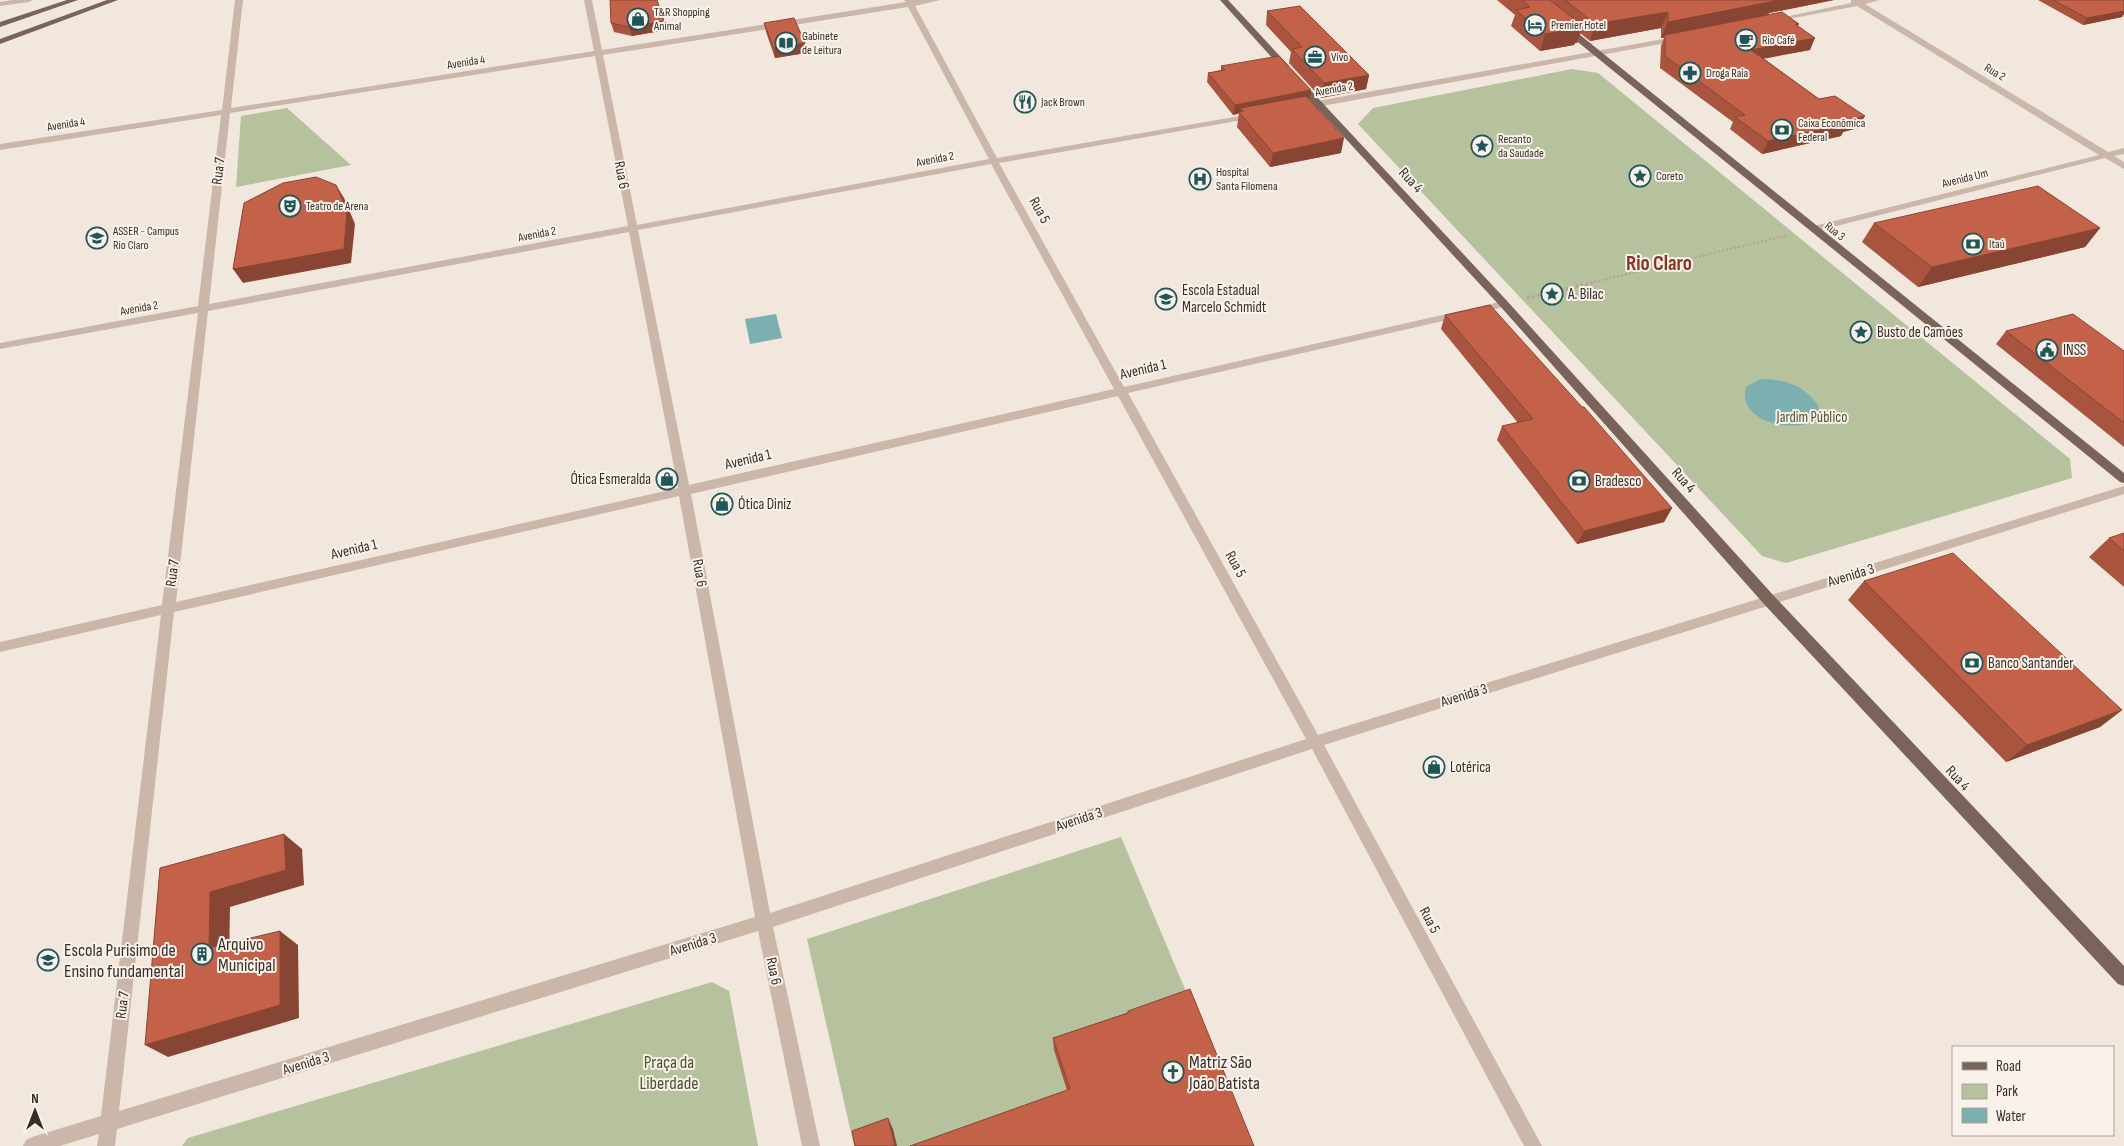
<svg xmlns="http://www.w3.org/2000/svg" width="2124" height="1146" font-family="'Sofia Sans Condensed',sans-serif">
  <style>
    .green { fill: #b6c19d }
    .water { fill: #7cafaf }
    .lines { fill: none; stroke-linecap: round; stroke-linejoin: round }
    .path-far1 { stroke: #b6a193; stroke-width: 2; stroke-dasharray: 2 2; stroke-linecap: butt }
    .path { stroke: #b6a193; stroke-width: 3; stroke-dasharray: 2.5 2.5; stroke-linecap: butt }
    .minor { fill: #cab7a9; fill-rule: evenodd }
    .major { fill: #79635a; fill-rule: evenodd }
    .wall { fill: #a9543f }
    .shaded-wall { fill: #894533 }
    .building { fill: #c46249; stroke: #894533 }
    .labels { text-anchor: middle; stroke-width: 4; stroke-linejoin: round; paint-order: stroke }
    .far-poi-label { font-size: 12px; fill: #372d29; stroke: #faf2ea; text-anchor: start }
    .far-street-label { font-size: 12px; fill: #372d29; stroke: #faf2ea }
    .street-label { font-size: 15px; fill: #372d29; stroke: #faf2ea }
    .poi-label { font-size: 15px; fill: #372d29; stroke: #faf2ea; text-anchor: start }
    .park-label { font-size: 15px; fill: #48552d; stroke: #faf2ea }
    .near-poi-label { font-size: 18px; fill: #372d29; stroke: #faf2ea; text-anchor: start }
    .near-park-label { font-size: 18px; fill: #48552d; stroke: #faf2ea }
    .far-town-label { font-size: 21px; font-weight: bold; fill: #863623; stroke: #faf2ea }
  </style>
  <rect width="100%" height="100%" fill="#f2e7dd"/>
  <g class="green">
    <path d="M1572,69L1598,73L2070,459L2072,478L1786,563L1762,556L1358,124L1373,108Z"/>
    <path d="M287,108L351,165L236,187L241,116Z"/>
    <path d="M1121,837L1251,1146H854L807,939Z"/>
    <path d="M712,982L729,991L758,1146H182L188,1138Z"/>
  </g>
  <g class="water">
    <path d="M776,314L782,338L750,344L745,319Z"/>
    <path d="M1761,379C1779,379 1797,383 1810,396C1854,436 1733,438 1746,387Z"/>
  </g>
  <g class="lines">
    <path class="path-far1" d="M1590,283L1788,235"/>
    <path class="path" d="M1527,298L1595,282"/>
    <g class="minor">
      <path d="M12,0H33L29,2L0,6V2Z"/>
      <path d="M235,0H243L231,108L594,51L584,0H592L602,50L906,2L904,0H940L915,6L997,158L1257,113L1258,115L1254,118L999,163L1124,387L1504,301L1509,304L1504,307L1128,393L1318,735L2124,486V494L1324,745L1542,1146H1524L1312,749L773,927L820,1146H802L758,931L117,1129L115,1146H97L99,1134L60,1146H23L26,1140L32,1137L101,1116L161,615L0,652V642L162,605L198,313L0,349V343L198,306L221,115L0,150V144L222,110ZM908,7L989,159L637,225L603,55ZM595,56L628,226L209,304L230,113ZM991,164L1114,389L689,485L638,230ZM629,232L678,488L176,602L208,311ZM1118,396L1306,739L770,913L691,494ZM679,496L755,917L119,1111L174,612Z"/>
      <path d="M1851,0H1880L1865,4L2108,152L2124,148V154L2114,156L2124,162V169L2105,158L1813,232L1810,231V227L2099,155L1857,6L1773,22L1769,20L1851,3Z"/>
      <path d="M1680,36H1683V40L1306,109L1302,106L1306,103Z"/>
    </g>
    <g class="major">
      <path d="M67,0H78L0,27V22Z"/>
      <path d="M107,0H118L0,44V39Z"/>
      <path d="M1220,0H1228L1289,66V70H1283Z"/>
      <path d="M1563,26H1569L2124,473V483L2120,482L1563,30Z"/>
      <path d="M1296,81H1302L1508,302L1774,596L2124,966V986L2118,984L1764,604L1500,306L1296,85Z"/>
    </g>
  </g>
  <g class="wall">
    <path d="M1497,0H1834L1769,13L1768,15L1799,24L1798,26L1810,50L1763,58L1858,128L1843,132L1841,136L1762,154L1730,129L1733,122L1660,68L1661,46L1664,38H1661V28L1590,41L1580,33L1577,43H1575L1574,45L1540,51L1511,26L1515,15Z"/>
    <path d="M2038,0H2124V14L2122,17L2083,25Z"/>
    <path d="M1267,11L1369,75L1366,89L1321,98L1289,63L1291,52L1266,25Z"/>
    <path d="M664,21L666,30L632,36L614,32L611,23Z"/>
    <path d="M764,23L806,53L775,58L766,32Z"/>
    <path d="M1221,66L1311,90L1309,100L1341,153L1270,167L1237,127L1239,113L1233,115L1207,82L1208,73L1221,70Z"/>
    <path d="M1874,223L2100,228L2085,247L1918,287L1862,242Z"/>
    <path d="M1445,315L1672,508L1664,522L1577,544L1497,440L1502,426L1518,423L1441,329Z"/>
    <path d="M2006,331L2124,351V447L1996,344Z"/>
    <path d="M2124,533V587L2089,557L2109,538Z"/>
    <path d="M1864,581L2122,710L2100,727L2006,762L1848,600Z"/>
    <path d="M1128,1011L1254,1146L1067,1090L1054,1050L1053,1038L1127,1013Z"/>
  </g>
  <g class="shaded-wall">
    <path d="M1769,0H1834L1769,13L1767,17L1665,35L1664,38H1661L1668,22Z"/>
    <path d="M2124,11V14L2122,17L2083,25L2087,18Z"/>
    <path d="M1668,12L1661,28L1590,41L1595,24Z"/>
    <path d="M664,21L666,30L632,36L629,27Z"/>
    <path d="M1583,26L1577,43H1575L1574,45L1540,51L1545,34Z"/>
    <path d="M1815,38L1810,50L1746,62L1751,50Z"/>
    <path d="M805,43L806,53L775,58L774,48Z"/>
    <path d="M1369,75L1366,89L1321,98L1324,83Z"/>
    <path d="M1311,90L1309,100L1244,111L1241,108V113L1233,115L1235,105Z"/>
    <path d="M1865,116L1858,128L1843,132L1841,136L1762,154L1768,141L1844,121Z"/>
    <path d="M1344,138L1341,153L1270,167L1273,153Z"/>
    <path d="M336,185L344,198L355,224L351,263L243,283L233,269Z"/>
    <path d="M2100,228L2085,247L1918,287L1932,267Z"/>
    <path d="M1672,508L1664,522L1577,544L1584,531Z"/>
    <path d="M2122,710L2100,727L2006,762L2027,745Z"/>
    <path d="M284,834L302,849L304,885L230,907L229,962L209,948L210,892Z"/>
    <path d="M280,931L298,945L299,1018L168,1057L145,1045Z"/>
    <path d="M888,1118L893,1129L897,1146H895Z"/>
  </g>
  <g class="building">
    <path d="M610,0H657L664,21L629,27L611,23Z"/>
    <path d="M1522,0H1550L1583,26L1579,27L1580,28L1545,34L1516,10L1530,7Z"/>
    <path d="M1565,0H1773L1775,1L1668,22V12L1595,24Z"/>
    <path d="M2053,0H2124V11L2087,18Z"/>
    <path d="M1300,6L1369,75L1324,83L1292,49L1302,47L1267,11Z"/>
    <path d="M1782,12L1799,24H1795L1815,38L1751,50L1819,99L1835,96L1865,116L1844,121L1847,124L1768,141L1735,117L1745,115L1665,56V35Z"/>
    <path d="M794,18L805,43L774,48L764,23Z"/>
    <path d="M1279,56L1311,90L1235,105L1208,73L1225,70L1221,66Z"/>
    <path d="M1306,96L1344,138L1273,153L1239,112L1244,111L1241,108Z"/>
    <path d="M316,177L336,185L347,210L344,249L233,269L244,203L283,183Z"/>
    <path d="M2038,186L2100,228L1932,267L1874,223Z"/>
    <path d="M1490,305L1582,407H1584L1672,508L1584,531L1502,426L1533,419L1445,315Z"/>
    <path d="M2073,314L2124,351V423L2006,331Z"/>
    <path d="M2124,533V551L2109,538Z"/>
    <path d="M1953,553L2122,710L2027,745L1864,581Z"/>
    <path d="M284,834L286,870L210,892L209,948L280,931V1005L145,1045L160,868Z"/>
    <path d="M1190,989L1254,1146H910L1070,1089L1053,1038L1128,1013V1011Z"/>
    <path d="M888,1118L895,1146H855L852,1131Z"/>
  </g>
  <defs>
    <g id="shop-ring" transform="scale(1.125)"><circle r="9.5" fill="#faf2ea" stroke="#1f5759" stroke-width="1.5"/><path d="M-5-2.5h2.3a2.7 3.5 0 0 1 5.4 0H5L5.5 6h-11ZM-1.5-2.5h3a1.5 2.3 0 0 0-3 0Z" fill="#1f5759"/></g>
    <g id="hotel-ring" transform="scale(1.125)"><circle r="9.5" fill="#faf2ea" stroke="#1f5759" stroke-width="1.5"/><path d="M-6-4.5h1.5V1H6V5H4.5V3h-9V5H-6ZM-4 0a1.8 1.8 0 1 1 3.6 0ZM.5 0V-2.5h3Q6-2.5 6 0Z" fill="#1f5759"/></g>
    <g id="cafe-ring" transform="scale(1.125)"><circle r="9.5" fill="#faf2ea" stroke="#1f5759" stroke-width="1.5"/><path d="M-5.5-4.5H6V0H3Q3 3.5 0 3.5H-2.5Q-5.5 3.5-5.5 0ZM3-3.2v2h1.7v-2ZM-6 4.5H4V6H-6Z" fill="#1f5759"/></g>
    <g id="library-ring" transform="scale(1.125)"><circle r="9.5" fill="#faf2ea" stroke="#1f5759" stroke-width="1.5"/><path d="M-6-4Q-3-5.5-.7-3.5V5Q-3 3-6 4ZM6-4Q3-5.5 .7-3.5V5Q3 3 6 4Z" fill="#1f5759"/></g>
    <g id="office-ring" transform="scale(1.125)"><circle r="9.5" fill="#faf2ea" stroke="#1f5759" stroke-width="1.5"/><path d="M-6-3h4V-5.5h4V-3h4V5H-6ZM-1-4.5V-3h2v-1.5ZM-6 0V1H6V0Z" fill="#1f5759"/></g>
    <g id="pharmacy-ring" transform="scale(1.125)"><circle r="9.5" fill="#faf2ea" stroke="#1f5759" stroke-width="1.5"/><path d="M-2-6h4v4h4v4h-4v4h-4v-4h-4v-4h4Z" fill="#1f5759"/></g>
    <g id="restaurant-ring" transform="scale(1.125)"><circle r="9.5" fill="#faf2ea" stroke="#1f5759" stroke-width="1.5"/><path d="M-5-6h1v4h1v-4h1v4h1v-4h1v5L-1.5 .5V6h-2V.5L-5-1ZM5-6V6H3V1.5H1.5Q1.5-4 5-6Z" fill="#1f5759"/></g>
    <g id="bank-ring" transform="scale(1.125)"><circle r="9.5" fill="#faf2ea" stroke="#1f5759" stroke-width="1.5"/><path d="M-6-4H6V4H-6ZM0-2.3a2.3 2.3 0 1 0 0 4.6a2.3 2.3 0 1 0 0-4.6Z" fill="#1f5759"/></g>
    <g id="sight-ring" transform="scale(1.125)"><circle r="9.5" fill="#faf2ea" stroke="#1f5759" stroke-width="1.5"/><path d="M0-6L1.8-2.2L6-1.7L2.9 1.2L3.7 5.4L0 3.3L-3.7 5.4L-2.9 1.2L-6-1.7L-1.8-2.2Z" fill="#1f5759"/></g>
    <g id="hospital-ring" transform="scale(1.125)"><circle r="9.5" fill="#faf2ea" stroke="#1f5759" stroke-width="1.5"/><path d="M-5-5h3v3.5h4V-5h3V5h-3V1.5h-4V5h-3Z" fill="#1f5759"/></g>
    <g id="theatre-ring" transform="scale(1.125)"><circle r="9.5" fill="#faf2ea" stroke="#1f5759" stroke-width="1.5"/><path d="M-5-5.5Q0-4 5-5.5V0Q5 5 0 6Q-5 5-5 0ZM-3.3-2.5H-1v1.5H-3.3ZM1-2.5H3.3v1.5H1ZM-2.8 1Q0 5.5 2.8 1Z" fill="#1f5759"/></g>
    <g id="university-ring" transform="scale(1.125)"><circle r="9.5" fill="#faf2ea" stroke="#1f5759" stroke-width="1.5"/><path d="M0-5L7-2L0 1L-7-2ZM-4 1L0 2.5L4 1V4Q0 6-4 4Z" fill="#1f5759"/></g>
    <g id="school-ring" transform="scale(1.125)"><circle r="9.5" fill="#faf2ea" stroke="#1f5759" stroke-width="1.5"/><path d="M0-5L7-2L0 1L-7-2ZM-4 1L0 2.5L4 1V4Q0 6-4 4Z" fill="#1f5759"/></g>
    <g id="civic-ring" transform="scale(1.125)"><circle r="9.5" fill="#faf2ea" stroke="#1f5759" stroke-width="1.5"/><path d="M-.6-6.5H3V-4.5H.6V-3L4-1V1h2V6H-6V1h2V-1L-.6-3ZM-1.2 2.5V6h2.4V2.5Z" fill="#1f5759"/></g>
    <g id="building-ring" transform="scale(1.125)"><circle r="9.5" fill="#faf2ea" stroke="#1f5759" stroke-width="1.5"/><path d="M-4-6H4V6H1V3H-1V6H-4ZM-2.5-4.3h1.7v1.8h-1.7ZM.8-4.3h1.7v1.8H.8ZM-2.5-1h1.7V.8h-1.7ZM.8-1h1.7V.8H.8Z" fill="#1f5759"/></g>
    <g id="church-ring" transform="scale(1.125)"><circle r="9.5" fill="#faf2ea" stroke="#1f5759" stroke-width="1.5"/><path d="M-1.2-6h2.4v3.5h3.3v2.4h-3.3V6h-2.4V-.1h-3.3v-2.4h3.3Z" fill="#1f5759"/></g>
  </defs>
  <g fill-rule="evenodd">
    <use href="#shop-ring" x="638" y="19"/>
    <use href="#hotel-ring" x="1535" y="25"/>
    <use href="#cafe-ring" x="1746" y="40"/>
    <use href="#library-ring" x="786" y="43"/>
    <use href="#office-ring" x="1315" y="57"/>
    <use href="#pharmacy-ring" x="1690" y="73"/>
    <use href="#restaurant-ring" x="1025" y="102"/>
    <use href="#bank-ring" x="1782" y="130"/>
    <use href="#sight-ring" x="1482" y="146"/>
    <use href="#sight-ring" x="1640" y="176"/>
    <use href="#hospital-ring" x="1200" y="179"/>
    <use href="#theatre-ring" x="290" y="206"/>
    <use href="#university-ring" x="97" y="238"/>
    <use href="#bank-ring" x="1973" y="244"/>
    <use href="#sight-ring" x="1552" y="294"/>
    <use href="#school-ring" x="1166" y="299"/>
    <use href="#sight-ring" x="1861" y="332"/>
    <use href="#civic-ring" x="2047" y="350"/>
    <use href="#shop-ring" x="667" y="479"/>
    <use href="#bank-ring" x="1579" y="481"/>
    <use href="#shop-ring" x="722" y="504"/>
    <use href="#bank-ring" x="1972" y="663"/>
    <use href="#shop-ring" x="1434" y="767"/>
    <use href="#building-ring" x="202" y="954"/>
    <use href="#school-ring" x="48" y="960"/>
    <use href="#church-ring" x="1173" y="1072"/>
  </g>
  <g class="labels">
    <g class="far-poi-label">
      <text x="654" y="16">T&amp;R Shopping<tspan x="654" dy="14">Animal</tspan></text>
      <text x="1551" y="29">Premier Hotel</text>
      <text x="802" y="40">Gabinete<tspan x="802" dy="14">de Leitura</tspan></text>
      <text x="1762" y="44">Rio Café</text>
      <text x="1331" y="61">Vivo</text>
      <text x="1706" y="77">Droga Raia</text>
      <text x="1041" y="106">Jack Brown</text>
      <text x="1798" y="127">Caixa Econômica<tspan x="1798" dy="14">Federal</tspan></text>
      <text x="1498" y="143">Recanto<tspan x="1498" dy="14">da Saudade</tspan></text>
      <text x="1216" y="176">Hospital<tspan x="1216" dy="14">Santa Filomena</tspan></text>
      <text x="1656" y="180">Coreto</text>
      <text x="306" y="210">Teatro de Arena</text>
      <text x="113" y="235">ASSER - Campus<tspan x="113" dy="14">Rio Claro</tspan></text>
      <text x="1989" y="248">Itaú</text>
    </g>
    <g class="far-street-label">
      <text transform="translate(466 62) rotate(-9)" y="4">Avenida 4</text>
      <text transform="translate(1995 72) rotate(31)" y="4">Rua 2</text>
      <text transform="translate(1334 89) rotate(-10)" y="4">Avenida 2</text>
      <text transform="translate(66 124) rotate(-9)" y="4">Avenida 4</text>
      <text transform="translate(935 159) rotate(-11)" y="4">Avenida 2</text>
      <text transform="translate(1965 178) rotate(-14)" y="4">Avenida Um</text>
      <text transform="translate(1835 231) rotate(39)" y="4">Rua 3</text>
      <text transform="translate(537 234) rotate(-11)" y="4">Avenida 2</text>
      <text transform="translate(139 308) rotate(-10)" y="4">Avenida 2</text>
    </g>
    <g class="street-label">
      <text transform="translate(218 171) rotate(-83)" y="5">Rua 7</text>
      <text transform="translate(622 175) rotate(79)" y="5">Rua 6</text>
      <text transform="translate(1411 180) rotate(47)" y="5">Rua 4</text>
      <text transform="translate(1040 210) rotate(61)" y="5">Rua 5</text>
      <text transform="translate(1143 369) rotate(-13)" y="5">Avenida 1</text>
      <text transform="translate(748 459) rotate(-13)" y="5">Avenida 1</text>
      <text transform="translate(1684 480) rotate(48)" y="5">Rua 4</text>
      <text transform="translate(354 549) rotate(-13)" y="5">Avenida 1</text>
      <text transform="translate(1236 564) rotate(61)" y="5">Rua 5</text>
      <text transform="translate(172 573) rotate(-83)" y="5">Rua 7</text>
      <text transform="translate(700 573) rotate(80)" y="5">Rua 6</text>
      <text transform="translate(1851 575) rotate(-17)" y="5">Avenida 3</text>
      <text transform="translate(1464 695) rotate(-17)" y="5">Avenida 3</text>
      <text transform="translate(1958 778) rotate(47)" y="5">Rua 4</text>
      <text transform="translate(1079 819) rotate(-18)" y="5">Avenida 3</text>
      <text transform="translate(1430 920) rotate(62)" y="5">Rua 5</text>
      <text transform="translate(693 944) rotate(-17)" y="5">Avenida 3</text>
      <text transform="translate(774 971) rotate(78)" y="5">Rua 6</text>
      <text transform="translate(122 1005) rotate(-83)" y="5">Rua 7</text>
      <text transform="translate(306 1063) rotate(-17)" y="5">Avenida 3</text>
    </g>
    <g class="poi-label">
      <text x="1182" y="295">Escola Estadual<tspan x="1182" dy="17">Marcelo Schmidt</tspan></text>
      <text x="1568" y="299">A. Bilac</text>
      <text x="1877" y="337">Busto de Camões</text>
      <text x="2063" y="355">INSS</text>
      <text x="651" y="484" text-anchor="end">Ótica Esmeralda</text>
      <text x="1595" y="486">Bradesco</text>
      <text x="738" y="509">Ótica Diniz</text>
      <text x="1988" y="668">Banco Santander</text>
      <text x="1450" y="772">Lotérica</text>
    </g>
    <g class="park-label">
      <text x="1812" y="422">Jardim Público</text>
    </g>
    <g class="near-poi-label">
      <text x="218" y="950">Arquivo<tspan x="218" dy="21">Municipal</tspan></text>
      <text x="64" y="956">Escola Purisimo de<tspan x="64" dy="21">Ensino fundamental</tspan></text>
      <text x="1189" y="1068">Matriz São<tspan x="1189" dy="21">João Batista</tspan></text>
    </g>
    <g class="near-park-label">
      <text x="669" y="1068">Praça da<tspan x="669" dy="21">Liberdade</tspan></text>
    </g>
    <g class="far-town-label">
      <text x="1659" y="270">Rio Claro</text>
    </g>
  </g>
  <rect x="1952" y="1046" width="162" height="90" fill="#faf2ea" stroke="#aca39d"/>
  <rect x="1962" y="1062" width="25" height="8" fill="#79635a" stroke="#aca39d"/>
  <text x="1996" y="1071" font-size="15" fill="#372d29">Road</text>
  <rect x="1962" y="1084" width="25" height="15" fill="#b6c19d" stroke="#aca39d"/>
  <text x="1996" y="1096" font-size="15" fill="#372d29">Park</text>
  <rect x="1962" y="1108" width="25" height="15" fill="#7cafaf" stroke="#aca39d"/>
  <text x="1996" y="1121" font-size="15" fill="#372d29">Water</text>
  <g transform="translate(35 1111)" stroke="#faf2ea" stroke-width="4" paint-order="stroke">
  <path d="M0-4L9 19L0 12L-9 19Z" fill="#372d29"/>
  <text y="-8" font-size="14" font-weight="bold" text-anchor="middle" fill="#372d29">N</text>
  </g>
</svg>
